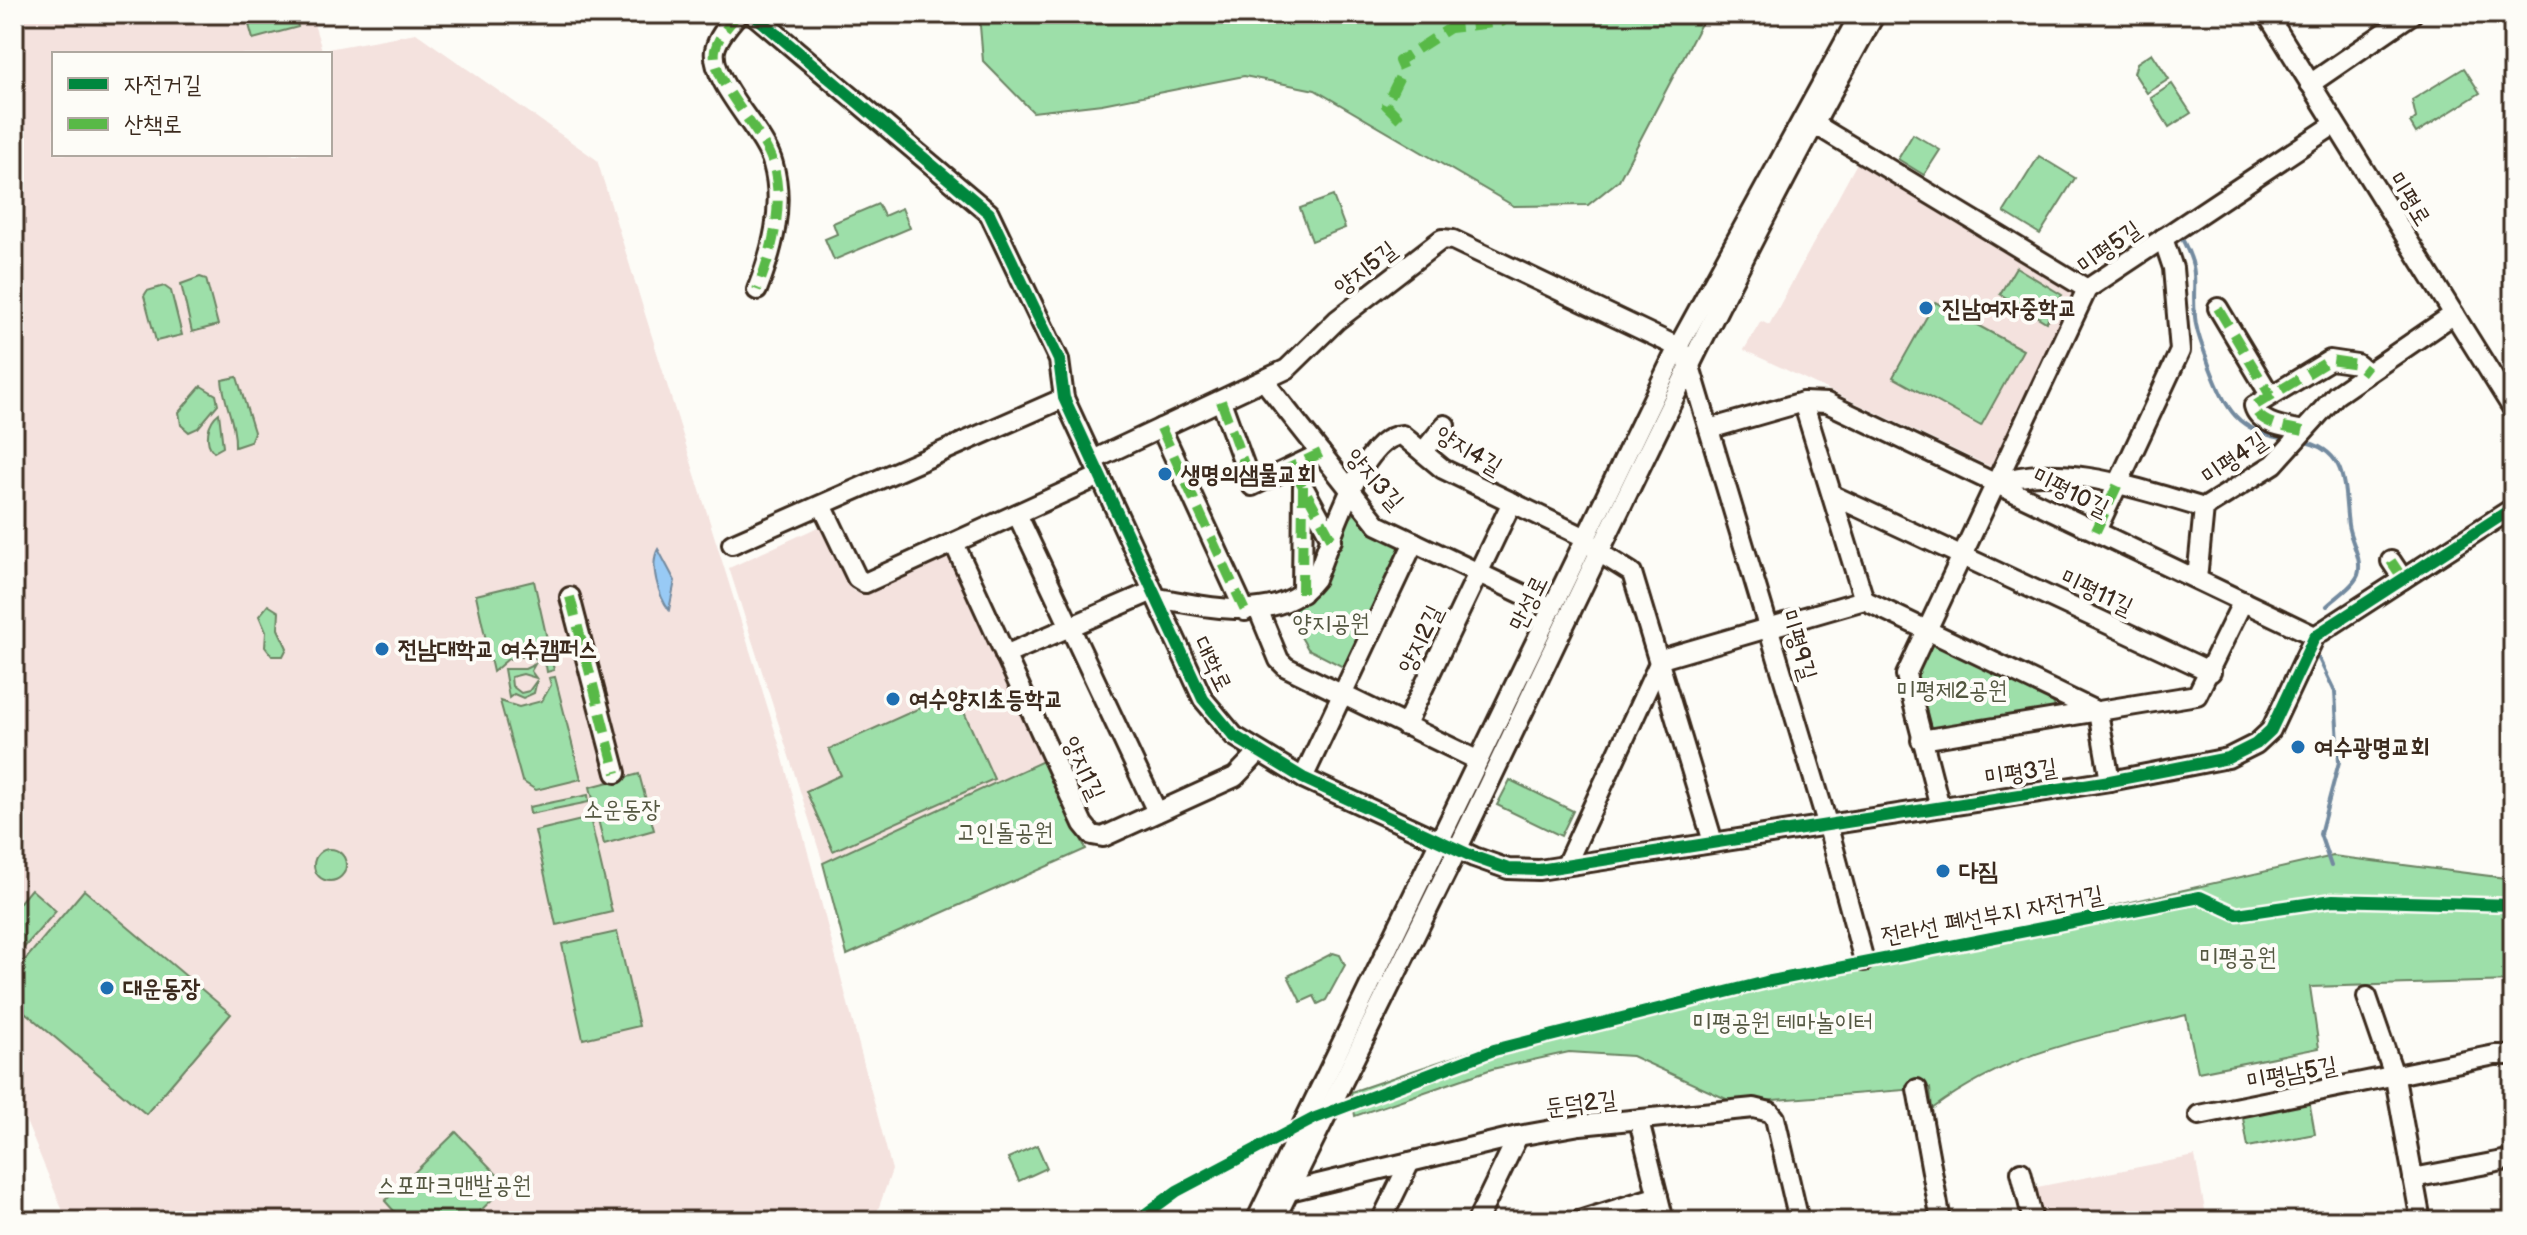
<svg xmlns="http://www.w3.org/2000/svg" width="2527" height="1235" font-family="'Balsamiq Sans','Poor Story',sans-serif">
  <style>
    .built { fill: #f4e2de; fill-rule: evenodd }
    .green { fill: #9ddfa9; stroke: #6c8464; stroke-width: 2 }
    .water { fill: #98caf5; stroke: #738a9f; stroke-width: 2 }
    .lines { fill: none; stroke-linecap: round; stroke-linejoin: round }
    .stream { stroke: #738a9f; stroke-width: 4 }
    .minor-casing { stroke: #3b2a1e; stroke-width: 24 }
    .minor { stroke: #fdfcf7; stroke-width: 18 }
    .quiet { stroke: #58b947; stroke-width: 10; stroke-dasharray: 20 10; stroke-linecap: butt }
    .cycleway-casing { stroke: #fdfcf7; stroke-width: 17 }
    .cycleway { stroke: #00873e; stroke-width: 12 }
    .poi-dot { fill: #1f6fb2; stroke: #fdfcf7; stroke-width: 3 }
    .labels { text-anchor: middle; stroke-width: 8; stroke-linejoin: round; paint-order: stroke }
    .street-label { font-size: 24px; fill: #3b2a1e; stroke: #fdfcf7 }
    .poi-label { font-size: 24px; font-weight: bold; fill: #3b2a1e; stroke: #fdfcf7; text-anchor: start }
    .park-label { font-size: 24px; fill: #545741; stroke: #fdfcf7 }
  </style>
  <rect width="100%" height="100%" fill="#fdfcf7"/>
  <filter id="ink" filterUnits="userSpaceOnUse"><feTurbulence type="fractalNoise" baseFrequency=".0125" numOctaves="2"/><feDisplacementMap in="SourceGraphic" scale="16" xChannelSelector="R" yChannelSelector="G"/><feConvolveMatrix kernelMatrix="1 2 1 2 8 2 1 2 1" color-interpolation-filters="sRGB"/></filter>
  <g filter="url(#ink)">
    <g class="built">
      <path d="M14,14H311L322,50L416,33L597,160L780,747L892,1170L874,1221H67L14,1092ZM54,54H330V154H54Z"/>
      <path d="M1858,161L2080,294L1993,468L1744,350L1761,321L1769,325Z"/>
      <path d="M818,527L825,530L853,591L861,594L944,556L955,561L1043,761L823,863L729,568Z"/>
      <path d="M2195,1156L2207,1221H2040L2032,1188Z"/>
    </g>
    <g class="green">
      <path d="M246,14H295L298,27L253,39Z"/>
      <path d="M979,14H1706L1619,180L1588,205L1514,206L1315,90L1244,76L1102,104L1033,112L983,61Z"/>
      <path d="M2152,53L2169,79L2147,93L2134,73L2137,63Z"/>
      <path d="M2464,68L2480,93L2416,133L2410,123L2416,118L2412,100Z"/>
      <path d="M2172,84L2191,113L2169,127L2151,98Z"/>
      <path d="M1913,134L1940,150L1924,175L1898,159Z"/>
      <path d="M2039,156L2075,178L2040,234L2004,212Z"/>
      <path d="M1333,196L1345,228L1312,241L1300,208Z"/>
      <path d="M878,204L884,216L902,208L910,228L834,260L825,239L837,234L833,223Z"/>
      <path d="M2016,267L2062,295L2046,322L2000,294Z"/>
      <path d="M200,277L206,279L218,325L192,332L181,284Z"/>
      <path d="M164,286L171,291L182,335L156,341L144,296L147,291Z"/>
      <path d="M1935,302L2023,350L1981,426L1893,377Z"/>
      <path d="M237,377L254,432L250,442L235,447C236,423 224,404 222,380Z"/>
      <path d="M201,386L216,395L218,404L198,428L189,432L181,425L179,412Z"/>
      <path d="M219,413L223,447L214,452C203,442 208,421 219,413Z"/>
      <path d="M1357,511L1369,527L1399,546L1400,555L1347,669L1308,649L1283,606L1313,594L1347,521Z"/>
      <path d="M534,581L554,670L547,672L546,666L531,655L508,659L493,672L476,595Z"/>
      <path d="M268,605L279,612L278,629L287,648L283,656H272L265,647L266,632L259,616Z"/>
      <path d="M1933,642L2052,700L2055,707L2052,711L1931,729L1923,722L1912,677Z"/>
      <path d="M535,664L531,671L536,678L523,674L511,677L512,686L521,693L529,691L537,680L534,693L523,698L514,694L509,698L504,669H525Z"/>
      <path d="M555,677L581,779L536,790L522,781L500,701L519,707L542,701L551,685L549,678Z"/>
      <path d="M955,692L994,779L833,851L806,791L841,775L829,749Z"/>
      <path d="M1043,761L1086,849L847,955L823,863Z"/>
      <path d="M639,774L654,830L604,844L590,787Z"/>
      <path d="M1510,780L1573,811L1561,836L1497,805Z"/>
      <path d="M588,795L589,802L530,814L529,807Z"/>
      <path d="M590,818L612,912L556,925L535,831Z"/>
      <circle cx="330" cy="865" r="16"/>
      <path d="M2333,856L2513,879V981L2310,987L2319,1048L2198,1072L2186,1015C2089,1038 2014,1049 1932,1109L1930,1088L1735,1103L1632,1056L1569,1052L1492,1069L1355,1116L1351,1092L1477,1049L1709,989L2021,927Z"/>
      <path d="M31,889L56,911L14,959V909Z"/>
      <path d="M84,890L231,1014L146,1114L14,1003V973Z"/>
      <path d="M617,932L639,1026L583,1039L562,944Z"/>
      <path d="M1333,953L1340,955L1345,965L1326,1000L1318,1004L1314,996L1301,1002L1288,976Z"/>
      <path d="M2309,1100L2315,1134L2248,1147L2242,1112Z"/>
      <path d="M456,1132L507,1185L470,1221H403L385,1201Z"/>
      <path d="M1037,1145L1047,1168L1019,1181L1008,1158Z"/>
    </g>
    <path class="water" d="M658,549L675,581L669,610C659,597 649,565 658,549Z"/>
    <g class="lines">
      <g class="stream">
        <path d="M2180,235C2202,275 2191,277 2195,317C2196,334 2204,349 2209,365C2226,409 2236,432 2288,439"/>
        <path d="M2301,441C2350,450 2343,489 2348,525C2350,540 2363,559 2358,575C2353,587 2336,597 2327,606"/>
        <path d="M2319,659L2335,692L2339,762L2320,834L2331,866"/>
      </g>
      <g class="minor-casing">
        <g id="minor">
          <path d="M738,14C730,24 718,36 715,50C710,82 765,132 773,164C785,206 772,252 757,290"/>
          <path d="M753,14L989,213L1059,360L1064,398L1203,699L1234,736L1303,778L1474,857L1508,869L1539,870L2110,781L2228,758L2256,744L2271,730L2315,636L2513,508"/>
          <path d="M2267,14L2513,409"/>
          <path d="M2310,84L2412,14"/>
          <path d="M1806,119L2087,289"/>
          <path d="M2218,308L2270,395"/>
          <path d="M1264,381L1378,525L1552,608"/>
          <path d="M1221,401L1252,486L1321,453"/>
          <path d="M1803,402L1864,600"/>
          <path d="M1161,428L1245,611"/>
          <path d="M1709,429L1803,402L1827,403L2315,636"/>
          <path d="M2303,431C2286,427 2259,425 2254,406L2330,360L2357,364L2367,372"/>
          <path d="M1423,452L1445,425"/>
          <path d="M1093,460L1287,369L1337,320L1442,239L1453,240L1678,347L1689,363L1827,823L1864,961"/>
          <path d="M1997,483C2062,460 2141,490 2204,508L2274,464L2336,395L2454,314"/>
          <path d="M1305,490L1332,540"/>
          <path d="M1832,495L2211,672"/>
          <path d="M822,505L857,578L865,583L1100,476"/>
          <path d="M1017,514L1157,812"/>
          <path d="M2096,531L2180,351L2173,268L2163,238"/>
          <path d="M954,543L1083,824L1092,835L1103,837L1235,777L1259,752"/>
          <path d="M732,544L1064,398"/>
          <path d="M2391,561L2403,579"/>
          <path d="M2197,579L2204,508"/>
          <path d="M1302,593L1303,486"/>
          <path d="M570,597L616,773"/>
          <path d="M1157,598C1206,606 1279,626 1315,579C1330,545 1360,437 1402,435L1443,469L1586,538L1597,551L1632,573L1713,842"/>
          <path d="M1258,609L1279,660L1286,667L1477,760"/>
          <path d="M1005,655L1153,591"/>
          <path d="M1661,659L1864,600L2098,712"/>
          <path d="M2098,712L2110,781"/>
          <path d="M1405,726L1512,502"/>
          <path d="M1921,740L2197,695L2243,601"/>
          <path d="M1303,778L1414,542"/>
          <path d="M1940,807L1906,675L2087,289L2335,124"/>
          <path d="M1566,865L1661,659"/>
          <path d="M2367,997L2395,1078L2421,1221"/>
          <path d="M1917,1089L1941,1221"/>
          <path d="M2199,1115L2495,1055H2513"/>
          <path d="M1639,1121L1664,1221"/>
          <path d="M2021,1172L2033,1221"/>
          <path d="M2413,1178L2513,1159"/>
          <path d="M1289,1191L1518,1136L1580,1125L1754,1108L1770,1112L1775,1118L1799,1221"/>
          <path d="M1256,1221L1678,347L1860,14"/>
          <path d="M1274,1221C1335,1097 1397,974 1457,850C1592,569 1721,286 1875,14"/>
          <path d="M1381,1221L1410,1162"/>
          <path d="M1477,1221L1518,1136"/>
          <path d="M1579,1221L1658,1196"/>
        </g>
      </g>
      <use href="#minor" class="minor"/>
      <g class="quiet">
        <path d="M738,14C730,24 718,36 715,50C710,82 765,132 773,164C785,206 772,252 757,290"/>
        <path d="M1400,119L1386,105L1403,70L1399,61L1450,28L1502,22L1507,14"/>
        <path d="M2218,308L2270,395"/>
        <path d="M1221,401L1252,486L1321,453"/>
        <path d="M1161,428L1245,611"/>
        <path d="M2303,431C2286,427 2259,425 2254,406L2330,360L2357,364L2367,372"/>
        <path d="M1293,468L1332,540"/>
        <path d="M2096,531L2118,484"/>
        <path d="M2391,561L2403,579"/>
        <path d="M1302,593L1303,486"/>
        <path d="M570,597L616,773"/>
      </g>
      <g class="cycleway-casing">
        <g id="cycleway">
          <path d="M753,14L989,213L1059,360L1064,398L1203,699L1234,736L1303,778L1474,857L1508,869L1539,870L2110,781L2228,758L2256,744L2271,730L2315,636L2513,508"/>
          <path d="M1136,1221L1177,1191L1315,1118L1494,1050L1766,982L2200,897L2237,914L2333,900L2513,905"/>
        </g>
      </g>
      <use href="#cycleway" class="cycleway"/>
    </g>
  </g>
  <g class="poi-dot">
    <circle cx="1926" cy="308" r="8"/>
    <circle cx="1165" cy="474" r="8"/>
    <circle cx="382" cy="649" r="8"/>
    <circle cx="893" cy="699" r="8"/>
    <circle cx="2298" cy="747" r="8"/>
    <circle cx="1943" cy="871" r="8"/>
    <circle cx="107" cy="988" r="8"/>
  </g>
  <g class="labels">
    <g class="street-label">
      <text transform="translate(2410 199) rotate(58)" y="8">미평로</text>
      <text transform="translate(2109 247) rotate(-36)" y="8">미평5길</text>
      <text transform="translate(1365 268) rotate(-38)" y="8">양지5길</text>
      <text transform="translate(1469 450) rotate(31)" y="8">양지4길</text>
      <text transform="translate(2234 458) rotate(-35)" y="8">미평4길</text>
      <text transform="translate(1375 479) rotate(48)" y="8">양지3길</text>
      <text transform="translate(2071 492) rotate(26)" y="8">미평10길</text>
      <text transform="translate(2097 592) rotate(25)" y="8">미평11길</text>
      <text transform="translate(1528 603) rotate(-64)" y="8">만성로</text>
      <text transform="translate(1420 639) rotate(-64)" y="8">양지2길</text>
      <text transform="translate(1799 645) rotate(73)" y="8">미평9길</text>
      <text transform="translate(1213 664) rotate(64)" y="8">대학로</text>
      <text transform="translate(1084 768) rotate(65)" y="8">양지1길</text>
      <text transform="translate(2021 772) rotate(-9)" y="8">미평3길</text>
      <text transform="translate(1992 915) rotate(-11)" y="8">전라선 폐선부지 자전거길</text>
      <text transform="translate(2292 1073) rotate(-11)" y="8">미평남5길</text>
      <text transform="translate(1581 1103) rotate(-7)" y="8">둔덕2길</text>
    </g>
    <g class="poi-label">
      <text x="1942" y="316">진남여자중학교</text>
      <text x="1181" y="482">생명의샘물교회</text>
      <text x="398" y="657">전남대학교 여수캠퍼스</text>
      <text x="909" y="707">여수양지초등학교</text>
      <text x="2314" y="755">여수광명교회</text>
      <text x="1959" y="879">다짐</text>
      <text x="123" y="996">대운동장</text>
    </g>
    <g class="park-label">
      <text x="1331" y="631">양지공원</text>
      <text x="1952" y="698">미평제2공원</text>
      <text x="622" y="817">소운동장</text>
      <text x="1005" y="840">고인돌공원</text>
      <text x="2238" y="965">미평공원</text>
      <text x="1783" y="1030">미평공원 테마놀이터</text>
      <text x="454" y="1193">스포파크맨발공원</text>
    </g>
  </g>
  <rect width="2527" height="1235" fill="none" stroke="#fdfcf7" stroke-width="48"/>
  <rect x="24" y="24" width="2479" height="1187" fill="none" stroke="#3b2a1e" stroke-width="3" filter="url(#ink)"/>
  <rect x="52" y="52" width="280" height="104" fill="#fdfcf7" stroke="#afa8a0" stroke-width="2"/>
  <rect x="68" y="78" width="40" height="12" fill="#00873e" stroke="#afa8a0" stroke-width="2"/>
  <text x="124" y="92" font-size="24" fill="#3b2a1e">자전거길</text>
  <rect x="68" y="118" width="40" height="12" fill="#58b947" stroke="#afa8a0" stroke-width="2"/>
  <text x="124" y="132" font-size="24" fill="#3b2a1e">산책로</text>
</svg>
